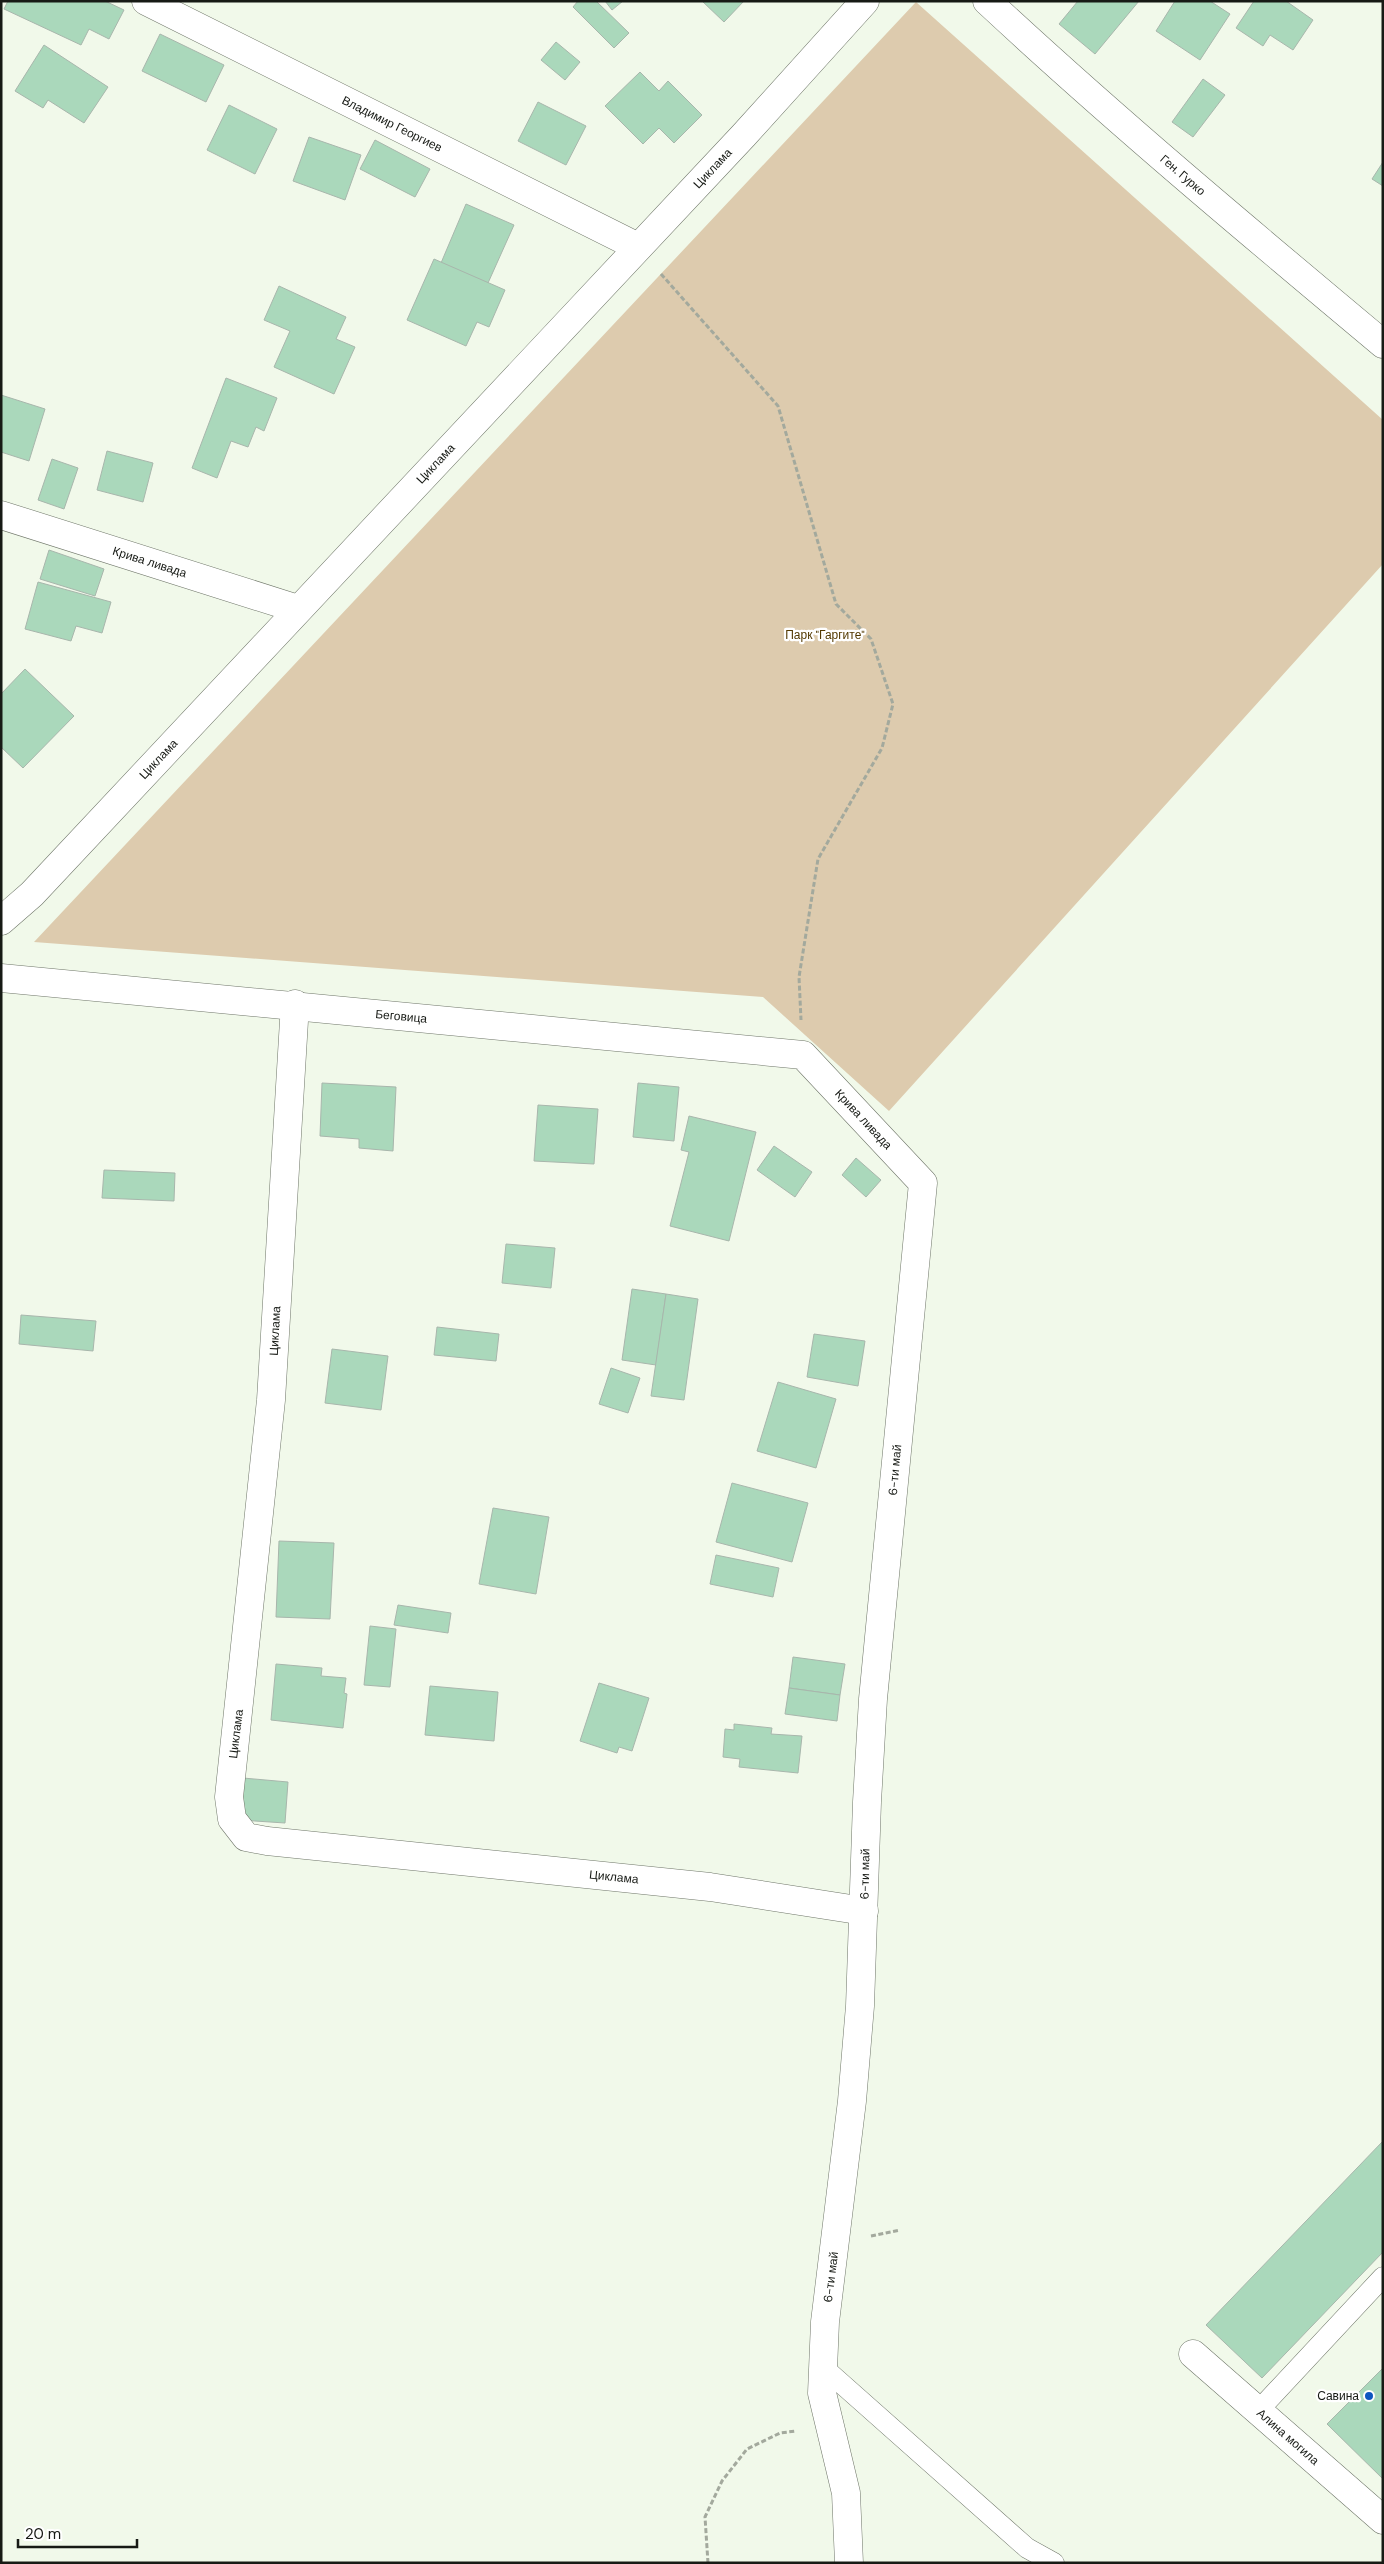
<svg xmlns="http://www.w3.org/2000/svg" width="1384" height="2564" font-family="'DM Sans',sans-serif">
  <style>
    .green { fill: #ddcbae }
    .building { fill: #aad8bb; stroke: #a8b6ac }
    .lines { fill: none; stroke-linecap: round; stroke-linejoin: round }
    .service-casing { stroke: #6f7669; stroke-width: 21 }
    .minor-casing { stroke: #6f7669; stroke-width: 29 }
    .tertiary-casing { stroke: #6f7669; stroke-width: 29 }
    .path { stroke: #a3a99d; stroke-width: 3; stroke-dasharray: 5 2.5; stroke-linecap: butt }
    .service { stroke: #fff; stroke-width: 20 }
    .minor { stroke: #fff; stroke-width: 28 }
    .tertiary { stroke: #fff; stroke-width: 28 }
    .poi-dot { fill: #0c56c0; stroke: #fff; stroke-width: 2 }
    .labels { text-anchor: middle; stroke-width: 4.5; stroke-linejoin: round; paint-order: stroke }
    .street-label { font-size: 12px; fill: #171a15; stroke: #fff }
    .park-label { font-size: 12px; fill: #533901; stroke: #fff }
    .poi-label { font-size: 12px; fill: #171a15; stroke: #fff; text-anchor: end }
  </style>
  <rect width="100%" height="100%" fill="#f1f9ea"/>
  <path class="green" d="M916,2L1383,420V564L889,1111L763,997L34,942Z"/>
  <g class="building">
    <path d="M8,1H105L124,10L109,39L89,29L81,45L4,9Z"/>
    <path d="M578,1H596L629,33L614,48L573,7Z"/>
    <path d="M605,1H623L612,10Z"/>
    <path d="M702,1H744L724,22Z"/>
    <path d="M1078,1H1139L1095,54L1059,24Z"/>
    <path d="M1175,1H1210L1230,14L1200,60L1156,31Z"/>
    <path d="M1254,1H1286L1313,20L1293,50L1270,35L1263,46L1236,28Z"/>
    <path d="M160,34L224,65L206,102L142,71Z"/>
    <path d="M556,42L580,62L565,80L541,60Z"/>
    <path d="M44,45L108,87L84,123L48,100L43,108L15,91Z"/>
    <path d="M640,72L659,91L668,81L702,115L674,143L659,128L643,144L605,106Z"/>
    <path d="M1203,79L1225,95L1193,137L1172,122Z"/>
    <path d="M538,102L586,126L566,165L518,141Z"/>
    <path d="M229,105L277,129L255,174L207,150Z"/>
    <path d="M309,137L361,155L345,200L293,181Z"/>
    <path d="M375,140L430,169L415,197L360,169Z"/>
    <path d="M1383,162V186L1372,179Z"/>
    <path d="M466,204L514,225L488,283L441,263Z"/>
    <path d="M434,259L505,290L489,327L477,322L466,346L407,320Z"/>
    <path d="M279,286L346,317L336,339L355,347L334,394L274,367L290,331L264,320Z"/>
    <path d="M226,378L277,398L264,431L256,427L248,447L231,441L217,478L192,468Z"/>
    <path d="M1,395L45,409L29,461L1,452Z"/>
    <path d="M107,451L153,463L143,502L97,490Z"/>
    <path d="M52,459L78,468L64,509L38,500Z"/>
    <path d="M49,550L104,569L95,596L40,579Z"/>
    <path d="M38,582L111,602L102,633L76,626L71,641L25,629Z"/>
    <path d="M25,669L74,716L23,768L1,747V694Z"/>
    <path d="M322,1083L396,1087L393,1151L359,1148V1139L320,1136Z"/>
    <path d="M638,1083L679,1087L674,1141L633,1137Z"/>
    <path d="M538,1105L598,1109L594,1164L534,1161Z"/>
    <path d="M689,1116L756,1132L729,1241L670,1226L689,1152L681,1150Z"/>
    <path d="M774,1146L812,1172L795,1197L757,1170Z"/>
    <path d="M856,1158L881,1180L866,1197L842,1175Z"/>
    <path d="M104,1170L175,1173L174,1201L102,1198Z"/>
    <path d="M506,1244L555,1248L551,1288L502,1283Z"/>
    <path d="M632,1289L666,1294L656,1365L622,1360Z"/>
    <path d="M666,1294L698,1299L684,1400L651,1396Z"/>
    <path d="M21,1315L96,1321L93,1351L19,1344Z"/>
    <path d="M437,1327L499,1334L496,1361L434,1355Z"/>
    <path d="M814,1334L865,1341L858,1386L807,1377Z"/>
    <path d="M332,1349L388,1356L381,1410L325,1403Z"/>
    <path d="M611,1368L640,1378L628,1413L599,1404Z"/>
    <path d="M778,1382L836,1399L816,1468L757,1451Z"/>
    <path d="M732,1483L808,1503L792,1562L716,1542Z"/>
    <path d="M493,1508L549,1517L536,1594L479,1584Z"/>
    <path d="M279,1541L334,1543L330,1619L276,1617Z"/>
    <path d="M716,1555L779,1568L773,1597L710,1584Z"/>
    <path d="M398,1605L451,1613L448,1633L394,1625Z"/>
    <path d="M370,1626L396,1629L390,1687L364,1685Z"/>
    <path d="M793,1657L845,1664L840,1695L789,1688Z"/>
    <path d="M276,1664L322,1668L321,1676L346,1678L344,1693L347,1694L343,1728L271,1720Z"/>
    <path d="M599,1683L649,1698L632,1751L619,1747L617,1753L580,1741Z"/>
    <path d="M430,1686L498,1692L494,1741L425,1735Z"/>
    <path d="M789,1688L840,1695L837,1721L785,1714Z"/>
    <path d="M734,1724L772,1728L771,1734L802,1736L798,1773L739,1767L740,1759L723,1757L725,1729L734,1730Z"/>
    <path d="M243,1778L288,1782L285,1823L240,1820Z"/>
    <path d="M1383,2141V2252L1262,2378L1206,2325Z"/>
    <path d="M1383,2368V2479L1327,2424Z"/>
  </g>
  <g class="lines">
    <g class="service-casing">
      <g id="service">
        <path d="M824,2368L1027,2548L1054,2563"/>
        <path d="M1258,2411L1383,2277"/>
      </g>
    </g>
    <g class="minor-casing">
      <g id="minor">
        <path id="s1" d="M146,1L638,247"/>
        <path id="s2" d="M1,515L298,609"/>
        <path id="s3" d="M1,978L803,1055L923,1183L873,1699L867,1802L860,2006L852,2101L825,2322L822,2393L846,2493L849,2563"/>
        <path id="s4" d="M295,1004L271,1400L229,1797L232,1819L246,1837L267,1841L710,1887L864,1911"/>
        <path id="s5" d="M1193,2354L1383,2520"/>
      </g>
    </g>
    <g class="tertiary-casing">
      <g id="tertiary">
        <path id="s6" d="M987,1C1115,120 1249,232 1383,344"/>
        <path id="s7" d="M1,921L32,894L744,135L865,1"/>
      </g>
    </g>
    <g class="path">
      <path d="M661,274L778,406L836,604L871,639L893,704L882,748L818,859L799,977L801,1020"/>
      <path d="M871,2236L900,2230"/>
      <path d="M708,2563L705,2517L722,2481L747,2449L780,2433L796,2431"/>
    </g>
    <use href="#service" class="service"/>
    <use href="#minor" class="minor"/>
    <use href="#tertiary" class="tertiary"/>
  </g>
  <circle class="poi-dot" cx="1369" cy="2396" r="5"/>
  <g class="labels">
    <g class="street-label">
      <text dy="4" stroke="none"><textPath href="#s1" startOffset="275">Владимир Георгиев</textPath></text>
      <text dy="4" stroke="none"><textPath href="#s7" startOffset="1036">Циклама</textPath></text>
      <text dy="4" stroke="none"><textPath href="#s6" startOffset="262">Ген. Гурко</textPath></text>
      <text dy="4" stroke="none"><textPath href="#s7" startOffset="631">Циклама</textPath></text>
      <text dy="4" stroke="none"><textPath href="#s2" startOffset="156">Крива ливада</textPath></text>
      <text dy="4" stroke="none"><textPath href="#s7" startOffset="226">Циклама</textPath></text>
      <text dy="4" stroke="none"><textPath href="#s3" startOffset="402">Беговица</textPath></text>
      <text dy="4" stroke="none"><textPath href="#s3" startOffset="894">Крива ливада</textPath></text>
      <text transform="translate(275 1331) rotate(-87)" y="4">Циклама</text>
      <text transform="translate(895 1470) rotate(-85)" y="4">6-ти май</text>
      <text transform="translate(236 1734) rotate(-83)" y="4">Циклама</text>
      <text transform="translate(865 1874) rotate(-89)" y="4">6-ти май</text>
      <text dy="4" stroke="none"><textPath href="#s4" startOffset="1211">Циклама</textPath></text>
      <text transform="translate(831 2277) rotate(-83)" y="4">6-ти май</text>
      <text dy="4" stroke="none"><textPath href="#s5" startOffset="126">Алина могила</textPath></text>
    </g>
    <g class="park-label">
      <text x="825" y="639">Парк "Гаргите"</text>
    </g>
    <g class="poi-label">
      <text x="1359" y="2400">Савина</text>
    </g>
  </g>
  <rect width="1384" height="2564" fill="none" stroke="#171a15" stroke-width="5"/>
  <path d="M18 2539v8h119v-8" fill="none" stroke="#171a15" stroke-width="2.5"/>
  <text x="25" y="2539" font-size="15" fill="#171a15" stroke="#ffffff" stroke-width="4" paint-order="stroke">20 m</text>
</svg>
